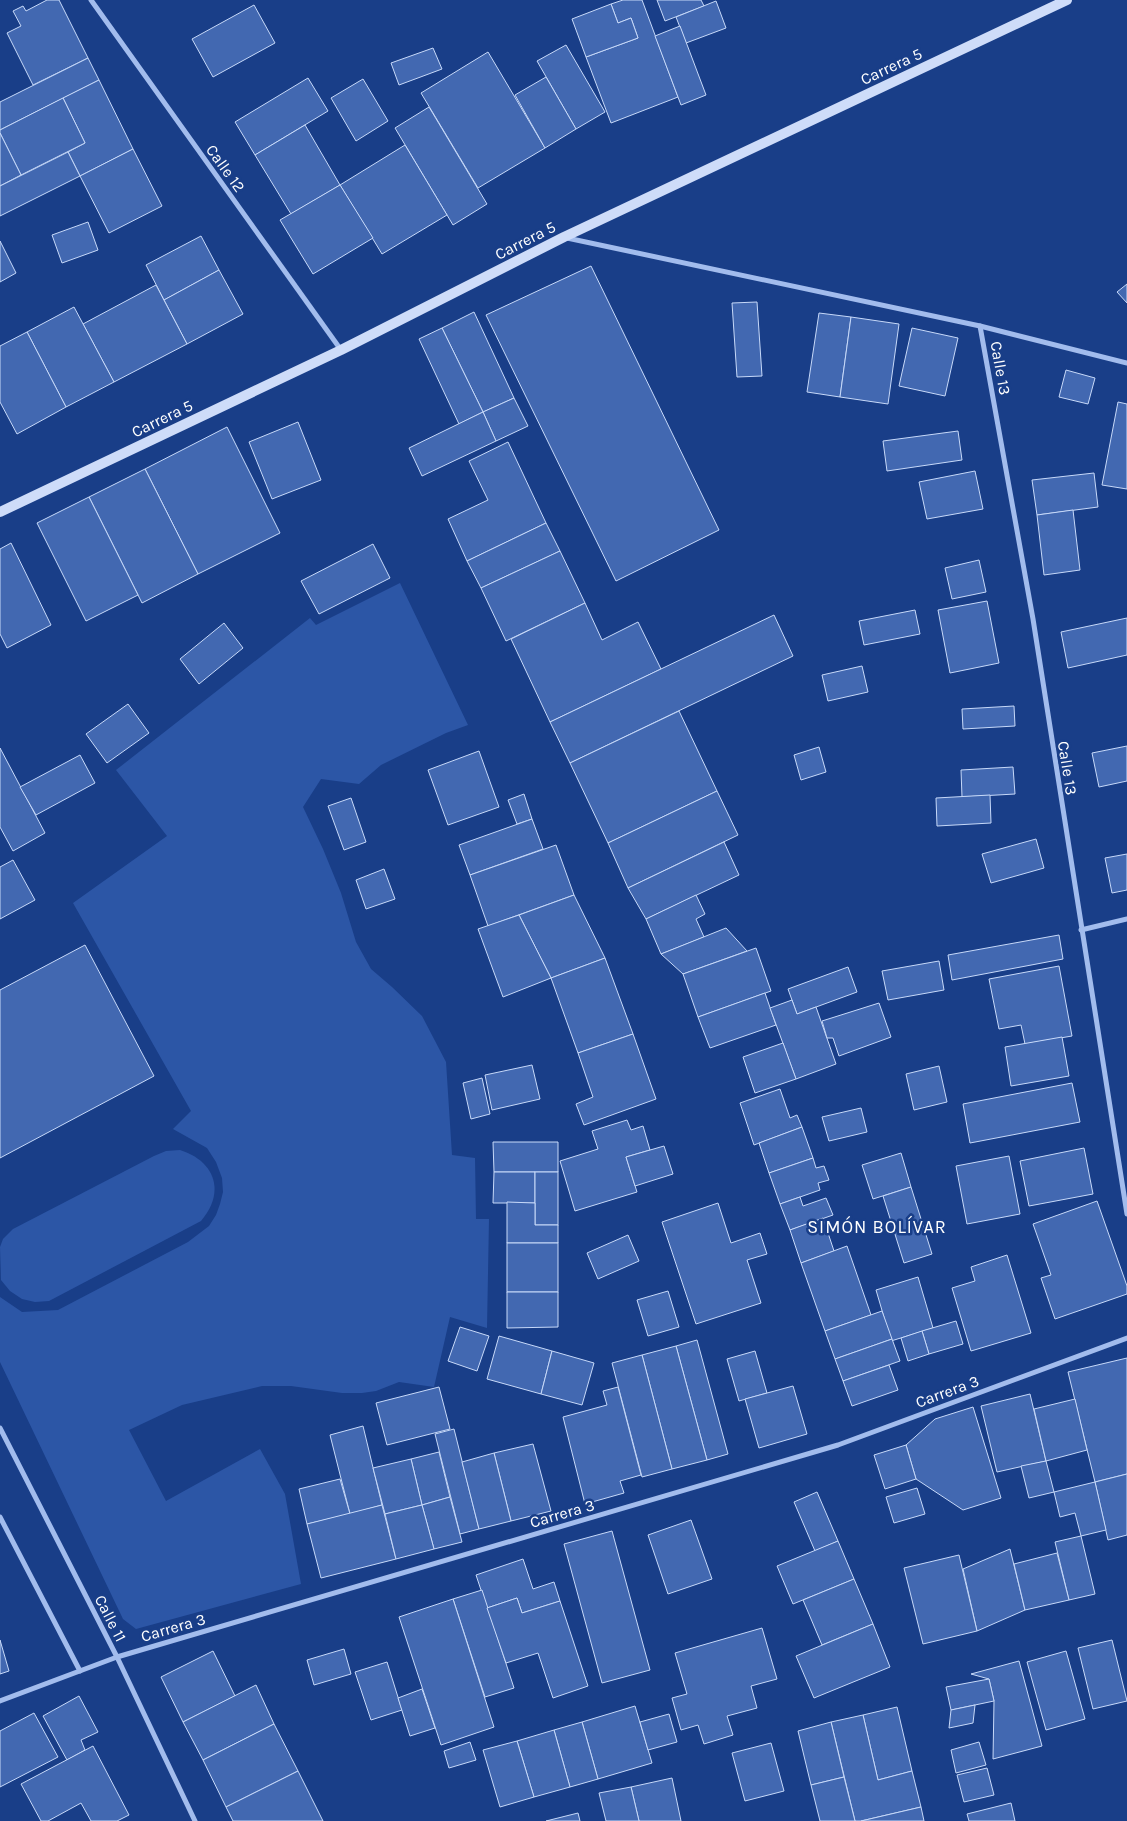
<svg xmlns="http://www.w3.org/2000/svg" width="1127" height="1821" font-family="Karla,sans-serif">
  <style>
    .green { fill: #2c56a6 }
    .building { fill: #4268b1; stroke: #c7d9f9 }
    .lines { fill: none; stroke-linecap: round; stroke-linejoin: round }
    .street { stroke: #a2bced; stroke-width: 5 }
    .secondary { stroke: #cedcf9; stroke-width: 10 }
    .labels { text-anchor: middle; stroke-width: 5; stroke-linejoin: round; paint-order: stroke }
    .street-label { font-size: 16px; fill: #fff; stroke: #193e88 }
    .neighbourhood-label { font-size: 18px; letter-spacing: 1px; fill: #fff; stroke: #193e88 }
  </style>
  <rect width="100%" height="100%" fill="#193e88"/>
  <g class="green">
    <path d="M400,583L468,725L446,733L381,765L359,784L321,779L303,807L323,849L341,893L356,942L371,969L392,987L422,1016L446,1062L452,1155L475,1158L476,1219H489L487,1328L450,1317L434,1387L399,1382L376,1391L362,1393H342L291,1386H262L182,1405L129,1430L166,1501L260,1449L285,1494L301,1584L136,1629L123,1619L0,1362V1297L22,1312L58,1310L188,1242L209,1226L216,1215L220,1204L223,1192L222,1178L216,1162L207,1148L173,1129L191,1111L73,903L167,836L116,770L310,618L316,625Z"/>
    <path d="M180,1150C215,1161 226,1192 201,1221L49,1301L35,1302L22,1299L10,1291L1,1280L0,1247L3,1239L13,1229L154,1156L166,1151Z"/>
  </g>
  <g class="building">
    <path d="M47,0H59L88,58L33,85L7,33L21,26L13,11L23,6L26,11Z"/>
    <path d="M623,0H642L678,97L611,123L586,57L638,38L631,18L618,23L611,4Z"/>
    <path d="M657,0H701L704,6L665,21Z"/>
    <path d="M716,1L726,28L686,43L676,17Z"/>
    <path d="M611,4L618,23L631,18L638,38L586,57L572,19Z"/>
    <path d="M254,5L275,43L213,77L192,39Z"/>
    <path d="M680,26L706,95L681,105L655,36Z"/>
    <path d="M566,45L605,112L576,129L537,61Z"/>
    <path d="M433,48L442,69L399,85L391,63Z"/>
    <path d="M488,52L545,148L478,188L421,93Z"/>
    <path d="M88,58L99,80L0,130V102Z"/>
    <path d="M546,77L576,129L545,148L515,95Z"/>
    <path d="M308,78L328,111L255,155L235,122Z"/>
    <path d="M363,79L388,121L356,141L331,98Z"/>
    <path d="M99,80L133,149L80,176L68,152L85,143L63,98Z"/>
    <path d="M63,98L85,143L21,175L0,133V130Z"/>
    <path d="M429,107L487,204L453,225L395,128Z"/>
    <path d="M305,125L340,185L291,214L255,155Z"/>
    <path d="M0,133L21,175L0,186Z"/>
    <path d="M405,145L447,215L382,254L340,185Z"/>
    <path d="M133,149L162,206L109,233L80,176Z"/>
    <path d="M68,152L80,176L0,216V186Z"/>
    <path d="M340,185L373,238L313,274L280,220Z"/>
    <path d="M88,222L98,250L62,263L52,235Z"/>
    <path d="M201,236L219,270L164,300L146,265Z"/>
    <path d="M0,241L16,273L0,282Z"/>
    <path d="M591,266L719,530L616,581L486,315Z"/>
    <path d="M219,270L243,314L187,344L164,300Z"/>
    <path d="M1127,284V303L1117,292Z"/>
    <path d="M156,285L187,344L114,382L83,324Z"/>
    <path d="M757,302L762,376L737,377L732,303Z"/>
    <path d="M74,307L114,382L66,407L27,332Z"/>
    <path d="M474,312L514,398L483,412L442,328Z"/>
    <path d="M819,313L851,317L840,397L807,392Z"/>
    <path d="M851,317L899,324L888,404L840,397Z"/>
    <path d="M442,328L483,412L459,424L419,339Z"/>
    <path d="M912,328L958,338L945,396L899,386Z"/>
    <path d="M27,332L66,407L17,434L0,402V346Z"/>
    <path d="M1066,370L1095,378L1088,404L1059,397Z"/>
    <path d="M514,398L528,426L496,441L483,412Z"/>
    <path d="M1118,402L1127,404V489L1102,485Z"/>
    <path d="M483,412L496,441L422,476L409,448Z"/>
    <path d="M298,422L321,480L272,499L249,442Z"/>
    <path d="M227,427L280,533L198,574L145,469Z"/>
    <path d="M958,431L962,460L887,471L883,441Z"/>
    <path d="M508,442L546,523L467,561L448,519L488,500L469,461Z"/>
    <path d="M145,469L198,574L142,603L89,497Z"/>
    <path d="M975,471L983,509L927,519L919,482Z"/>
    <path d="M1094,473L1098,507L1037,515L1032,480Z"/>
    <path d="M89,497L138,595L86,621L37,523Z"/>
    <path d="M1073,510L1080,570L1044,575L1037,515Z"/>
    <path d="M546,523L560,551L481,588L467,561Z"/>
    <path d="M11,543L51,625L7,648L0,634V549Z"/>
    <path d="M373,544L390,578L319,614L301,581Z"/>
    <path d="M560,551L585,603L506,641L481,588Z"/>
    <path d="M979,560L986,592L952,599L945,568Z"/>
    <path d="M987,601L999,663L950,673L938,610Z"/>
    <path d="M585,603L602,640L638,622L661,669L550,722L511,639Z"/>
    <path d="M915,610L920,634L864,645L859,621Z"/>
    <path d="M774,615L793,656L570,763L550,722Z"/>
    <path d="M1127,618V655L1068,668L1061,632Z"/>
    <path d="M224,623L243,648L199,684L180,659Z"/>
    <path d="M862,666L868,692L828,701L822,675Z"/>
    <path d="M128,704L149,733L107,763L86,734Z"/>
    <path d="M1014,706L1015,726L963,729L962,709Z"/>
    <path d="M679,711L717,791L608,843L570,763Z"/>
    <path d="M1127,746V781L1099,787L1092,753Z"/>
    <path d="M819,747L826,772L801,780L794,755Z"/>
    <path d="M0,748L45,833L13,851L0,827Z"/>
    <path d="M479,751L499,807L448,825L428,770Z"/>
    <path d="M80,755L95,783L36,815L20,787Z"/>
    <path d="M1013,767L1015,794L962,797L961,770Z"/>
    <path d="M717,791L738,835L628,888L608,843Z"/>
    <path d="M524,794L532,819L517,824L508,800Z"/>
    <path d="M990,795L991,823L937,826L936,798Z"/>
    <path d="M351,798L366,842L344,850L328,806Z"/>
    <path d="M532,819L543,849L470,875L459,845Z"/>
    <path d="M1036,839L1044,868L991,883L982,854Z"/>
    <path d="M724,842L739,875L646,919L628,888Z"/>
    <path d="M556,845L574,895L488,926L470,875Z"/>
    <path d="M1127,854V890L1112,893L1105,858Z"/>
    <path d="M13,860L35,900L0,919V867Z"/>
    <path d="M384,869L395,899L366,909L356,880Z"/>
    <path d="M574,895L605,958L551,978L519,915Z"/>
    <path d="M696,895L705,914L696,919L704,937L661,954L646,919Z"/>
    <path d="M519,915L551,978L503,997L478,929Z"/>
    <path d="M726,928L747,951L683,974L661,954Z"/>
    <path d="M1059,935L1063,959L952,980L948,955Z"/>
    <path d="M85,945L154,1076L0,1158V990Z"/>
    <path d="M756,948L771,991L698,1017L683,974Z"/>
    <path d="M605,958L633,1034L578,1053L551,978Z"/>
    <path d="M939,961L944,990L888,1000L882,971Z"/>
    <path d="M1059,966L1072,1036L1025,1044L1021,1025L999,1029L989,979Z"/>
    <path d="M848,967L857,992L797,1014L788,989Z"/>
    <path d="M765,993L776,1025L710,1048L698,1017Z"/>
    <path d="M792,1000L797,1014L816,1007L836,1064L796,1079L770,1008Z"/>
    <path d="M879,1003L891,1037L839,1056L833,1038H827L822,1021Z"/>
    <path d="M633,1034L656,1099L584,1125L576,1104L593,1097L578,1053Z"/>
    <path d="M1062,1037L1069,1076L1011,1086L1005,1047Z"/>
    <path d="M783,1043L796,1079L755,1093L743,1057Z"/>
    <path d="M532,1065L540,1099L492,1110L485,1075Z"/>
    <path d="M939,1066L947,1102L914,1110L906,1074Z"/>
    <path d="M482,1078L490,1114L471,1119L463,1083Z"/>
    <path d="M1072,1083L1080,1122L970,1143L963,1104Z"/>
    <path d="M780,1089L790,1118L797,1115L802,1127L754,1145L740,1103Z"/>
    <path d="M861,1108L867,1132L829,1141L822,1117Z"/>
    <path d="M627,1120L631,1130L643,1126L650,1150L626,1157L637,1192L575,1211L560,1161L598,1149L592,1131Z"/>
    <path d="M802,1127L813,1158L769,1173L759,1143Z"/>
    <path d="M493,1142H558V1172H494Z"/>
    <path d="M664,1146L673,1174L635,1186L626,1157Z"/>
    <path d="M1084,1148L1093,1194L1029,1206L1020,1161Z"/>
    <path d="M901,1153L911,1187L873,1199L862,1165Z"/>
    <path d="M1009,1156L1020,1214L967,1224L956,1166Z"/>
    <path d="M813,1158L816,1168L824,1166L829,1180L818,1183L820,1190L780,1204L769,1173Z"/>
    <path d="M494,1172H535V1203H493Z"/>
    <rect x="535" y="1172" width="23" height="53"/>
    <path d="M911,1187L932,1254L904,1263L883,1196Z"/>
    <path d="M800,1197L803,1206L826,1198L833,1215L790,1230L780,1204Z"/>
    <path d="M1097,1201L1127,1286V1294L1055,1319L1041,1278L1051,1275L1033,1224Z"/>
    <path d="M507,1202L535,1203V1225H558V1243H507Z"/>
    <path d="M718,1203L731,1243L760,1233L767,1254L747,1260L761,1303L696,1324L662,1222Z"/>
    <path d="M823,1218L834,1251L801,1263L790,1230Z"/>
    <path d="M628,1235L639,1261L598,1279L587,1253Z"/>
    <rect x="507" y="1243" width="51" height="49"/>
    <path d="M847,1246L871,1315L825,1331L801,1263Z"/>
    <path d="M1007,1255L1031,1333L971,1351L952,1288L975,1281L971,1267Z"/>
    <path d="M918,1277L933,1328L891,1341L876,1290Z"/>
    <path d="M668,1291L679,1327L648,1336L637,1300Z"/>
    <path d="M507,1292H558V1327L507,1328Z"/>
    <path d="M882,1311L892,1339L835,1359L825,1331Z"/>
    <path d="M956,1321L963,1344L929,1354L922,1331Z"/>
    <path d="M460,1327L489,1336L477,1371L448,1361Z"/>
    <path d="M922,1331L929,1354L908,1361L901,1338Z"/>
    <path d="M499,1336L552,1351L541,1394L487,1379Z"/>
    <path d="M892,1339L900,1361L843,1381L835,1359Z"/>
    <path d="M697,1340L728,1454L707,1460L676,1346Z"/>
    <path d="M676,1346L707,1460L672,1469L642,1355Z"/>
    <path d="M552,1351L594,1363L582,1405L541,1394Z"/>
    <path d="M755,1351L767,1393L739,1401L727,1359Z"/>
    <path d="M642,1355L672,1469L642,1477L612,1363Z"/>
    <path d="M1127,1358V1474L1095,1482L1068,1372Z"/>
    <path d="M889,1365L898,1390L852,1406L843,1381Z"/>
    <path d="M793,1386L807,1434L759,1448L745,1399Z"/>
    <path d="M439,1387L450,1429L387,1445L376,1403Z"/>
    <path d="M618,1387L641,1475L620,1481L624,1493L585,1504L563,1417L607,1405L603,1391Z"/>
    <path d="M1030,1394L1046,1461L997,1472L981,1406Z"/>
    <path d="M1075,1399L1087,1450L1046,1461L1034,1409Z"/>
    <path d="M973,1407L1001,1498L963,1510L916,1479L906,1445L935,1419Z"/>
    <path d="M363,1426L382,1505L350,1514L330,1435Z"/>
    <path d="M454,1429L479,1529L460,1534L435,1434Z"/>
    <path d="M533,1444L551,1511L511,1521L494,1453Z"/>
    <path d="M906,1445L916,1479L885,1489L874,1455Z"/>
    <path d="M439,1452L450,1497L422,1505L411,1459Z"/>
    <path d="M494,1453L511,1521L479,1529L462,1462Z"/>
    <path d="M411,1459L422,1505L385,1514L373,1468Z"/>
    <path d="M1046,1461L1054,1492L1029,1498L1021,1466Z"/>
    <path d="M1127,1474V1535L1108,1540L1095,1482Z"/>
    <path d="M340,1479L350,1514L307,1524L299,1489Z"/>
    <path d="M1095,1482L1106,1530L1081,1536L1075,1513L1060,1517L1054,1492Z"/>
    <path d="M917,1488L925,1514L894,1523L886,1497Z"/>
    <path d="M817,1492L838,1541L815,1551L794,1502Z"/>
    <path d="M450,1497L462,1542L434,1549L422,1505Z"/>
    <path d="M382,1505L396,1559L321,1578L307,1524Z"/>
    <path d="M422,1505L434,1549L396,1559L385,1514Z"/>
    <path d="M691,1520L712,1579L668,1594L648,1535Z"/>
    <path d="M612,1531L650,1670L602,1683L564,1544Z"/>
    <path d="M1081,1536L1095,1594L1069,1600L1055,1542Z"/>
    <path d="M838,1541L854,1579L793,1604L777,1566Z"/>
    <path d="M1010,1549L1025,1610L977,1631L963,1569Z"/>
    <path d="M1057,1553L1069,1600L1025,1610L1014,1564Z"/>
    <path d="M959,1555L977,1631L923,1644L904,1568Z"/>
    <path d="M523,1559L533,1589L554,1582L560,1601L522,1613L517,1598L487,1608L476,1575Z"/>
    <path d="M854,1579L873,1624L822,1645L803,1600Z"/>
    <path d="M482,1590L514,1688L485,1697L453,1599Z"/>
    <path d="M517,1598L522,1613L560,1601L588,1686L553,1698L538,1653L506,1663L487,1608Z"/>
    <path d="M453,1599L494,1727L441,1745L399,1617Z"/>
    <path d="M873,1624L890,1667L814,1698L796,1656Z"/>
    <path d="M762,1628L777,1679L751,1686L757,1708L727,1716L733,1735L704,1744L698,1725L681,1730L672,1698L687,1694L675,1653Z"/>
    <path d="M0,1640L9,1671L0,1674Z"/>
    <path d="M1112,1640L1127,1701L1093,1709L1078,1648Z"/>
    <path d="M344,1649L351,1674L314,1685L307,1660Z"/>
    <path d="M213,1651L235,1696L183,1722L161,1677Z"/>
    <path d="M1066,1651L1085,1719L1046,1730L1027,1662Z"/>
    <path d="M1019,1661L1042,1746L993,1759L994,1701L989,1679L971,1674Z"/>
    <path d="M387,1662L402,1710L371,1720L355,1672Z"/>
    <path d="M989,1679L994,1701L951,1710L946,1687Z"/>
    <path d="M256,1685L274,1724L203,1760L183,1722Z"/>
    <path d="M422,1689L435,1728L410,1736L398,1698Z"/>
    <path d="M79,1696L98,1732L81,1740L85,1750L67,1760L43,1716Z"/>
    <path d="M975,1705L973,1723L949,1728L951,1710Z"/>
    <path d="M635,1706L652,1763L598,1779L582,1722Z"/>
    <path d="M897,1707L912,1771L878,1780L863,1715Z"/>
    <path d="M34,1713L58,1757L0,1787V1731Z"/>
    <path d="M669,1714L677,1742L648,1750L640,1722Z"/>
    <path d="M863,1715L878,1780L912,1771L921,1807L861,1821H855L831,1722Z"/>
    <path d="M582,1722L598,1779L570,1787L554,1730Z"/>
    <path d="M831,1722L844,1777L811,1785L798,1731Z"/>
    <path d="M274,1724L298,1771L226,1807L203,1760Z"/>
    <path d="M554,1730L570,1787L534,1797L517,1741Z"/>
    <path d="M517,1741L534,1797L500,1807L483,1750Z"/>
    <path d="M470,1742L476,1760L449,1768L444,1751Z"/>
    <path d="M979,1742L986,1765L956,1773L951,1750Z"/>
    <path d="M771,1743L784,1791L745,1801L732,1753Z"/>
    <path d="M93,1746L129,1815L117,1821H91L81,1803L48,1821H41L21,1784Z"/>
    <path d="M987,1768L994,1795L964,1802L957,1775Z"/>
    <path d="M298,1771L323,1821H233L226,1807Z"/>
    <path d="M844,1777L855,1821H820L811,1785Z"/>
    <path d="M672,1778L681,1821H639L631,1787Z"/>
    <path d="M631,1787L639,1821H606L599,1793Z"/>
    <path d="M1011,1803L1015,1821H969L967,1814Z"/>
    <path d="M921,1807L924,1821H861Z"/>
    <path d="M578,1813L580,1821H546Z"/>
  </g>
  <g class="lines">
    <g class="street">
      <path d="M91,0L341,350"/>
      <path d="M567,238L980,326L1127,363"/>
      <path d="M980,326L1033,619L1127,1214"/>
      <path d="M1081,930L1127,919"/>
      <path d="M0,1428L117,1657L195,1821"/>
      <path d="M0,1517L80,1671"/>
      <path d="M0,1701L117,1657L838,1445L1127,1338"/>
    </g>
    <path class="secondary" d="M0,512L341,350L564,237L1067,0"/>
  </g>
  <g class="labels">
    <g class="street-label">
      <text transform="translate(891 66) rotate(-25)" y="6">Carrera 5</text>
      <text transform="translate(226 168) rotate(54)" y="6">Calle 12</text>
      <text transform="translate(525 240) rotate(-27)" y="6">Carrera 5</text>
      <text transform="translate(1001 368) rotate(80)" y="6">Calle 13</text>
      <text transform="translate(162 418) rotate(-26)" y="6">Carrera 5</text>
      <text transform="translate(1068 768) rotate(81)" y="6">Calle 13</text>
      <text transform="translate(947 1391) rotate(-20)" y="6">Carrera 3</text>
      <text transform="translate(562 1513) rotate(-16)" y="6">Carrera 3</text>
      <text transform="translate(111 1618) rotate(63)" y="6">Calle 11</text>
      <text transform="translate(173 1627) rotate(-16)" y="6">Carrera 3</text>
    </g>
    <g class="neighbourhood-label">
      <text x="877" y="1233">SIMÓN BOLÍVAR</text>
    </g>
  </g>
</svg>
